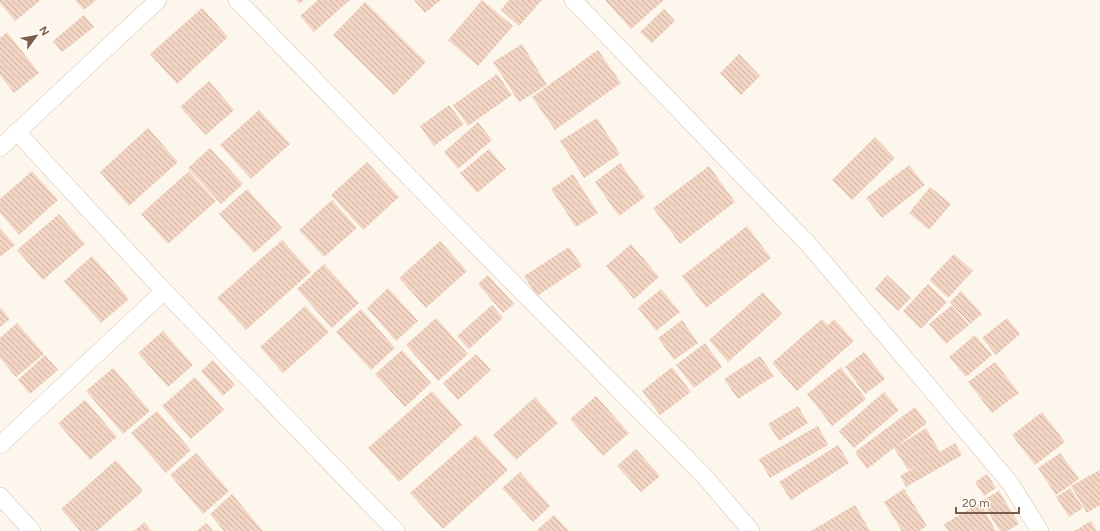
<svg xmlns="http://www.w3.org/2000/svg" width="1100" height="531" font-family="Figtree,sans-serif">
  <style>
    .building { fill: url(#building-back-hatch) }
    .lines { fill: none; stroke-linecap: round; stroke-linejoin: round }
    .minor-casing { stroke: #d1beb0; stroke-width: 18 }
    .minor { stroke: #fff; stroke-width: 17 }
  </style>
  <defs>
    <pattern id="building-back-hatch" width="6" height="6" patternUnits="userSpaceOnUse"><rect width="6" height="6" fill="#f3d5c3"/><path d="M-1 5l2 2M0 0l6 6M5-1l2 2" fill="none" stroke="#cab0a1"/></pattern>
  </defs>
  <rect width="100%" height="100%" fill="#fdf6ec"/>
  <g class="building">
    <path d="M0,0H41L15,21L0,3Z"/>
    <path d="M75,0H96L84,10Z"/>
    <path d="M296,0H304L299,4Z"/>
    <path d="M318,0H350L314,32L300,16Z"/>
    <path d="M414,0H441L425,13Z"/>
    <path d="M482,0L513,26L478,66L448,40Z"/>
    <path d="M509,0H542L519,26L501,10Z"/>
    <path d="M605,0H664L631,29Z"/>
    <path d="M365,2L426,62L394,95L333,35Z"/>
    <path d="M202,8L228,37L177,84L150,54Z"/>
    <path d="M664,9L675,21L652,43L640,32Z"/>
    <path d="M84,15L94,27L62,52L53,41Z"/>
    <path d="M7,32L39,73L14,93L0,75V38Z"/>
    <path d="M522,44L547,85L519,102L493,62Z"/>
    <path d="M598,50L621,83L555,130L532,97Z"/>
    <path d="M739,54L760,76L741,95L720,73Z"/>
    <path d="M497,74L512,95L468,126L453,105Z"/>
    <path d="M209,81L234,110L206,135L180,107Z"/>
    <path d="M449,105L464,124L434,146L420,126Z"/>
    <path d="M259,110L290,144L251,179L220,145Z"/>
    <path d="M597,118L620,154L584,178L560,141Z"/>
    <path d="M478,122L492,140L458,169L444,152Z"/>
    <path d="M148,128L178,162L129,206L100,172Z"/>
    <path d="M875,137L895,158L852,200L832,180Z"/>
    <path d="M210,148L243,184L221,204L188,168Z"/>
    <path d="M489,149L506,169L477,193L460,173Z"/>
    <path d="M367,162L399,197L363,230L331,195Z"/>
    <path d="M620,163L645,197L619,216L595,182Z"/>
    <path d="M909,165L925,185L882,218L866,198Z"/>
    <path d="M709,166L735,202L680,244L653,208Z"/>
    <path d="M32,171L58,200L19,235L0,213V199Z"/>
    <path d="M189,171L216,201L168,244L141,214Z"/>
    <path d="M573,174L598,213L576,227L551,189Z"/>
    <path d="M930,187L951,204L929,230L909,213Z"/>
    <path d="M247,189L282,228L254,253L219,214Z"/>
    <path d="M332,200L357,228L324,257L299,230Z"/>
    <path d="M59,214L85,244L43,280L17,250Z"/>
    <path d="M747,226L771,258L706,308L682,276Z"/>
    <path d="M0,228L15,245L0,257Z"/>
    <path d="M282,240L311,272L246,330L217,298Z"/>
    <path d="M440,241L467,271L426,308L399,278Z"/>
    <path d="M631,244L659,277L634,299L606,266Z"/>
    <path d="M569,247L582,266L537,296L524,276Z"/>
    <path d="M954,254L973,271L948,298L929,280Z"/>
    <path d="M92,256L129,299L101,323L64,281Z"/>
    <path d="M324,264L359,303L332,328L297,289Z"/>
    <path d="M488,275L514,304L503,313L478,284Z"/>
    <path d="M887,275L911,298L898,311L875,289Z"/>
    <path d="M928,284L947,302L921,329L903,311Z"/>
    <path d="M388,288L418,321L396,341L367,308Z"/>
    <path d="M661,289L680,312L656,331L638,308Z"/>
    <path d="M961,291L982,314L970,324L950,302Z"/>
    <path d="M763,292L782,314L728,362L709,340Z"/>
    <path d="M492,305L503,318L469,349L457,336Z"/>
    <path d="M952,305L969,325L946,344L929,324Z"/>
    <path d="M305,306L329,332L283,373L260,347Z"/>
    <path d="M0,307L10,319L0,327Z"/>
    <path d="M361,309L395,348L371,370L336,332Z"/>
    <path d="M436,318L468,354L438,381L406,345Z"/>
    <path d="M1007,318L1020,334L996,355L982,338Z"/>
    <path d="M822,319L828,325L834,319L854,341L797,391L772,363Z"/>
    <path d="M682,320L698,343L674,360L658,338Z"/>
    <path d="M17,323L44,354L16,377L0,358V338Z"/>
    <path d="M163,331L193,365L168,387L138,353Z"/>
    <path d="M975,335L992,355L966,377L949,357Z"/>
    <path d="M705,343L722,367L694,388L676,365Z"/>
    <path d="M402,350L431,383L405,407L375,374Z"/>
    <path d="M864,352L885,379L865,394L845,367Z"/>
    <path d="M476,354L491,370L458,400L443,383Z"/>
    <path d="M45,355L58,370L30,394L18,380Z"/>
    <path d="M760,356L774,376L738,399L724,379Z"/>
    <path d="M213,360L235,385L223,396L201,371Z"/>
    <path d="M995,362L1019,393L992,413L968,382Z"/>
    <path d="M672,367L691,392L660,415L642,391Z"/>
    <path d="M841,367L866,399L832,426L807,394Z"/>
    <path d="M113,368L150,411L123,434L86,391Z"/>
    <path d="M195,377L224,410L191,439L162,406Z"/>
    <path d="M432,391L462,425L399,482L368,448Z"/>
    <path d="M884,392L899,410L854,448L839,431Z"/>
    <path d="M596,396L629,433L603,456L570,419Z"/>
    <path d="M535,397L558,423L516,460L493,435Z"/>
    <path d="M85,400L117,437L90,460L58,423Z"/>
    <path d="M798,406L808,423L779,441L768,424Z"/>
    <path d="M915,407L927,423L896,447L926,428L940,452L955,443L962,455L906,487L900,476L915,467L908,470L894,448L867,469L855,452Z"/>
    <path d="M157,411L191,450L166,473L131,433Z"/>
    <path d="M1042,412L1065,442L1035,465L1012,435Z"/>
    <path d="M818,426L828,445L770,478L759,459Z"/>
    <path d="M476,435L508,470L443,529L410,493Z"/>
    <path d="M838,445L849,463L791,500L779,482Z"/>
    <path d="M636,449L660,476L641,492L617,466Z"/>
    <path d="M196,453L229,491L203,514L170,475Z"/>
    <path d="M1060,453L1079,479L1056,495L1038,468Z"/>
    <path d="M116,460L143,491L97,531H80L61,509Z"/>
    <path d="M1100,470V505L1087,513L1071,486Z"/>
    <path d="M520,472L550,506L533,522L502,488Z"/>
    <path d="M987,474L996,488L984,496L975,482Z"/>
    <path d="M1070,488L1083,508L1069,517L1056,497Z"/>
    <path d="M904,489L927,526L919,531H902L884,502Z"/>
    <path d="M999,491L1019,524L1007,531H1000L981,501Z"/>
    <path d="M232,494L263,531H224L210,514Z"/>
    <path d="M980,503L996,531H948L944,524Z"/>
    <path d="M855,505L870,531H811Z"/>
    <path d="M554,515L569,531H538L537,530Z"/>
    <path d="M1091,521L1097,531H1074Z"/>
    <path d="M144,522L152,531H134Z"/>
    <path d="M206,523L213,531H197Z"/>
  </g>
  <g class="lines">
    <g class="minor-casing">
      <g id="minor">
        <path d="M237,0L445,214L706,478L751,531"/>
        <path d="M573,0L810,246L1010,483L1040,531"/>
        <path d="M17,132L164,291L396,531"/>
        <path d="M0,148L158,0"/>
        <path d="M0,445L164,291"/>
        <path d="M0,496L32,531"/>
      </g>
    </g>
    <use href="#minor" class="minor"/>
  </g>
  <g transform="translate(36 36) rotate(58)" stroke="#fffaf3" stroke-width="3" paint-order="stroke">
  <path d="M0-3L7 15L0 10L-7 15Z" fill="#7a5c4d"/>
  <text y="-6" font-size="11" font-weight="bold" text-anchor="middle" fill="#7a5c4d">N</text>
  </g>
  <path d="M956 507v6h63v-6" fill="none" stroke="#7a5c4d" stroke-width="2"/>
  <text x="962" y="507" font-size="12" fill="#7a5c4d" stroke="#fffaf3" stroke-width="3" paint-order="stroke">20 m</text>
</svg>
